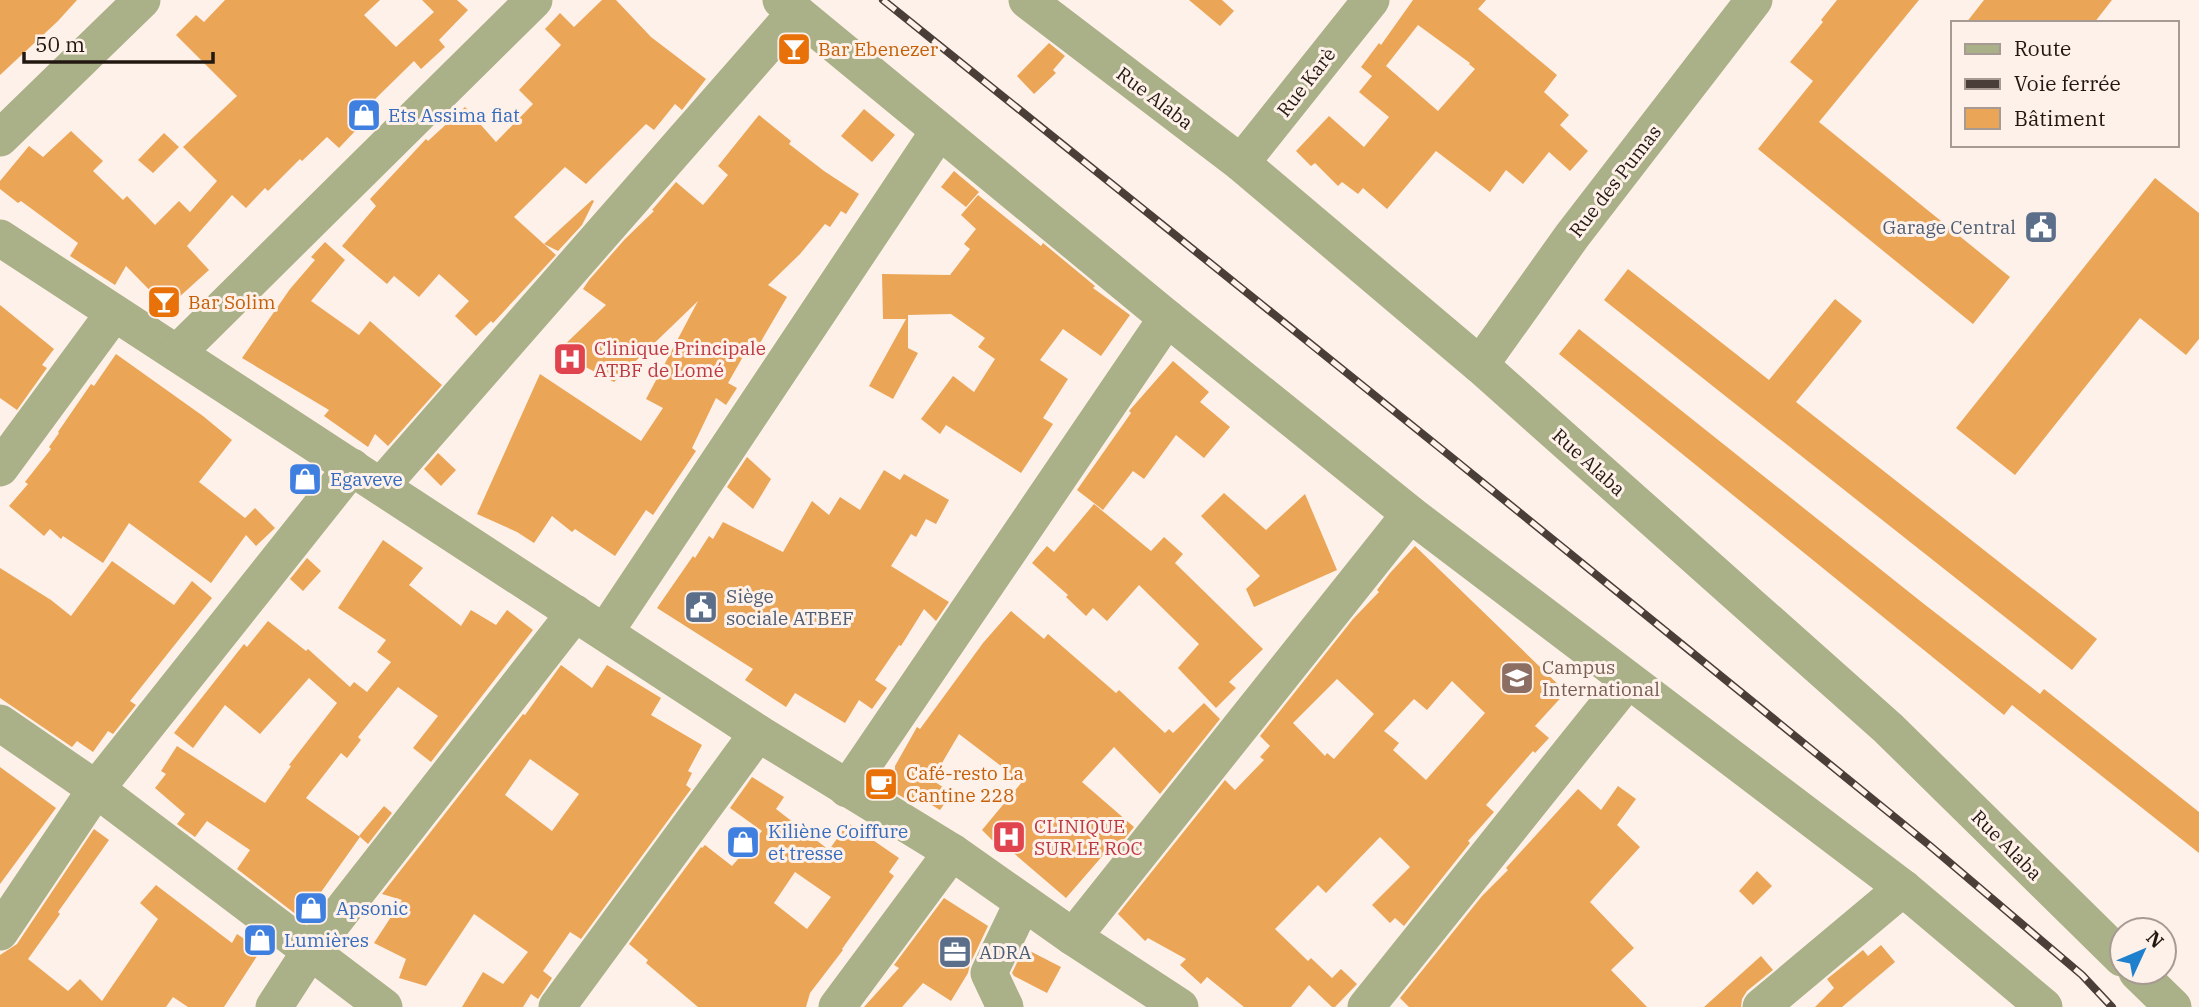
<svg xmlns="http://www.w3.org/2000/svg" width="2199" height="1007" font-family="'IBM Plex Serif',serif">
  <style>
    .building { fill: #eba557; fill-rule: evenodd }
    .lines { fill: none; stroke-linecap: round; stroke-linejoin: round }
    .minor { stroke: #aab087; stroke-width: 37 }
    .rail-casing { stroke: #4a3f38; stroke-width: 8 }
    .rail { stroke: #fef1e9; stroke-width: 5; stroke-dasharray: 16; stroke-linecap: butt }
    .labels { text-anchor: middle; stroke-width: 6; stroke-linejoin: round; paint-order: stroke }
    .food-label { font-size: 19px; fill: #c56008; stroke: #fef1e9; text-anchor: start }
    .street-label { font-size: 19px; fill: #221811; stroke: #fef1e9 }
    .shop-label { font-size: 19px; fill: #366cbe; stroke: #fef1e9; text-anchor: start }
    .service-label { font-size: 19px; fill: #4e5e75; stroke: #fef1e9; text-anchor: start }
    .health-label { font-size: 19px; fill: #be3a42; stroke: #fef1e9; text-anchor: start }
    .education-label { font-size: 19px; fill: #785e54; stroke: #fef1e9; text-anchor: start }
  </style>
  <rect width="100%" height="100%" fill="#fef1e9"/>
  <g class="building">
    <path d="M0,0H77L58,21L0,75Z"/>
    <path d="M225,0H380L364,15L396,47L434,12L422,0H457L468,10L439,40L445,47L421,69L414,61L370,104L376,109L339,148L327,137L302,161L300,159L268,191L265,188L246,208L232,195L187,246L209,270L167,308L126,266L115,285L70,256L78,243L21,201L18,203L0,189V181L29,146L43,157L71,131L103,161L93,171L123,200L127,196L155,225L179,201L190,212L217,181L183,147L237,96L176,35L196,15L204,22Z"/>
    <path d="M602,0H616L651,37L706,79L682,110L675,104L654,130L646,124L586,184L565,167L514,217L556,255L493,323L491,321L476,336L455,316L469,301L439,274L419,297L394,276L387,284L342,246L376,206L370,199L426,139L428,141L465,107L496,142L533,104L519,90L561,45L545,29L560,13L574,27Z"/>
    <path d="M1189,0H1222L1234,11L1220,26Z"/>
    <path d="M1413,0H1486L1478,9L1557,75L1544,92L1569,115L1560,125L1588,151L1570,171L1549,152L1523,184L1506,170L1490,192L1436,151L1387,209L1363,188L1358,194L1342,182L1338,186L1315,163L1311,166L1296,151L1329,116L1364,147L1389,117L1359,92L1372,76L1361,67L1379,43L1381,45ZM1418,25L1470,63L1469,64L1475,69L1438,111L1386,66Z"/>
    <path d="M1837,0H1919L1819,122L2010,277L1973,324L1758,149L1813,81L1790,62L1823,22L1821,20Z"/>
    <path d="M1984,0H2112L2094,23H1966Z"/>
    <path d="M1049,43L1065,56L1053,70L1056,73L1034,94L1017,76Z"/>
    <path d="M864,109L895,135L872,162L841,136Z"/>
    <path d="M759,115L791,141L789,144L824,171L859,194L846,214L841,211L830,227L825,224L800,254L768,285L787,297L760,343L753,339L728,383L737,388L726,405L716,398L692,448L696,451L653,515L646,510L615,556L575,529L572,532L552,516L534,543L517,532L477,514L540,374L641,441L663,408L646,399L698,301L614,382L557,352L606,305L583,289L589,280L625,239L654,211L652,210L676,182L703,205L728,175L718,166Z"/>
    <path d="M164,133L179,147L153,173L138,160Z"/>
    <path d="M954,171L979,192L966,207L941,187Z"/>
    <path d="M2155,178L2199,213V339L2186,355L2140,318L2015,475L1956,428Z"/>
    <path d="M978,195L1041,246L1043,243L1095,286L1093,288L1130,315L1101,356L1063,329L1040,360L1068,379L1043,418L1053,424L1021,473L946,425L940,434L921,419L953,376L974,392L995,359L978,347L985,338L951,314L908,315V348L918,353L893,399L869,386L906,319H883L882,274L950,275L970,249L964,244L976,229L961,215Z"/>
    <path d="M592,200L594,201L582,225L558,251L544,244Z"/>
    <path d="M325,242L345,260L311,301L359,335L370,321L442,385L388,446L375,434L368,447L324,416L329,410L242,358L290,289L315,260L311,257Z"/>
    <path d="M1628,269L1769,380L1835,299L1862,321L1796,402L2097,639L2072,670L1604,300Z"/>
    <path d="M0,305L54,349L42,365L47,368L17,410L0,398Z"/>
    <path d="M1579,329L1924,604L2040,694L2044,689L2199,812V853L2012,705L2004,715L1559,354Z"/>
    <path d="M116,354L203,416L232,440L199,482L245,518L255,508L275,528L256,546L246,535L211,583L129,523L103,563L63,536L61,539L50,529L44,536L9,506L28,484L25,482L51,449L49,447L59,433L58,432L91,384L94,386Z"/>
    <path d="M1173,361L1209,392L1200,402L1230,427L1204,458L1176,435L1144,479L1133,471L1103,510L1077,490L1131,413L1129,411Z"/>
    <path d="M438,453L456,470L441,486L424,469Z"/>
    <path d="M747,457L771,479L753,509L727,487Z"/>
    <path d="M884,470L900,480L904,474L949,500L936,524L926,519L916,537L911,534L891,566L949,602L936,621L924,609L901,646L899,645L875,680L887,688L872,709L859,700L845,723L795,693L786,707L745,680L753,669L657,608L693,556L695,558L709,536L713,539L723,522L783,552L812,501L829,515L840,497L860,510Z"/>
    <path d="M1224,493L1266,530L1305,494L1337,570L1254,607L1246,589L1260,576L1201,516Z"/>
    <path d="M1094,504L1151,551L1164,537L1183,554L1175,563L1263,649L1229,682L1236,688L1216,708L1178,668L1199,644L1139,585L1107,621L1093,608L1086,616L1066,597L1068,595L1032,563L1047,546L1054,552Z"/>
    <path d="M383,540L423,568L409,585L461,626L471,610L496,625L507,610L533,630L431,762L413,748L438,716L398,687L358,737L361,740L347,758L341,753L306,798L360,837L302,919L237,869L250,850L207,821L195,837L177,824L185,814L155,788L166,774L161,771L177,746L265,803L291,766L289,765L337,703L309,678L260,734L225,705L193,748L174,733L244,644L247,647L268,621L306,651L308,649L350,687L354,682L367,692L391,662L377,652L386,640L338,608Z"/>
    <path d="M1415,546L1566,692L1535,726L1549,738L1535,753L1533,751L1486,805L1494,812L1468,841L1470,843L1404,926L1395,918L1390,923L1372,905L1410,867L1380,837L1326,893L1318,885L1275,929L1308,961L1311,958L1332,978L1341,969L1357,984L1335,1007H1332L1309,985L1291,1007H1244L1207,977L1201,984L1180,965L1186,959L1148,938L1145,941L1118,914L1225,780L1235,790L1264,760L1260,757L1270,746L1260,736L1353,619L1379,592L1377,590L1390,573ZM1337,679L1374,714L1334,759L1327,753L1325,756L1293,723ZM1452,681L1485,713L1426,780L1393,750L1399,743L1384,731L1414,699L1427,710Z"/>
    <path d="M307,558L321,571L303,591L290,579Z"/>
    <path d="M112,561L174,605L192,581L212,598L130,701L136,705L113,734L108,731L93,752L77,741L72,747L0,698V568L51,600L71,616Z"/>
    <path d="M1011,611L1044,639L1048,634L1116,693L1119,690L1165,733L1169,729L1173,733L1204,703L1220,719L1160,794L1114,747L1082,782L1134,827L1110,857L1105,853L1066,898L1010,850L1006,854L982,830L1022,782L959,734L932,780L952,793L940,810L917,796L914,804L889,789L895,778V766L917,727L920,729L983,643Z"/>
    <path d="M561,665L592,688L607,665L661,698L651,715L702,745L688,771L692,773L686,785L691,789L581,939L570,932L543,971L552,978L538,999L531,994L523,1007H462L483,972L503,984L528,952L474,914L426,986L399,978L406,959L374,943L402,900L382,894L523,714L525,715ZM530,759L579,794L552,831L505,795Z"/>
    <path d="M0,767L56,808L0,884Z"/>
    <path d="M752,777L784,797L776,809L829,850L848,823L899,858L889,872L894,876L842,949L843,950L810,993L806,1007H698L646,963L648,960L629,944L701,847L702,848L705,845L732,866L762,831L730,808ZM795,872L831,897L807,929L774,903Z"/>
    <path d="M1618,786L1636,799L1617,825L1640,847L1590,902L1634,948L1611,970L1647,1007H1409L1400,998L1482,896L1508,870L1506,868L1578,789L1601,810Z"/>
    <path d="M384,806L392,813L368,844L359,836Z"/>
    <path d="M94,829L109,840L58,912L60,914L28,959L68,991L80,979L102,1001L158,919L140,903L156,885L232,943L237,934L261,950L224,1007H188L173,997L166,1007H0V955L17,944Z"/>
    <path d="M1757,871L1772,886L1753,905L1739,891Z"/>
    <path d="M944,898L988,926L970,964L968,973L951,1001L923,983L902,1007H864L899,968L894,965Z"/>
    <path d="M1881,945L1895,962L1842,1007H1815L1834,988L1827,979L1863,950L1868,956Z"/>
    <path d="M1024,948L1061,967L1047,993L1014,976L1012,973Z"/>
    <path d="M1761,956L1773,970L1747,991L1742,999L1741,1007H1704Z"/>
  </g>
  <g class="lines">
    <g class="minor">
      <path d="M781,0L1167,318L1410,514L1903,888L2044,1007"/>
      <path d="M1027,0L1241,163L1480,365L1888,728L2122,958"/>
      <path d="M0,138L142,0"/>
      <path d="M1241,163L1371,0"/>
      <path d="M0,238L758,733L952,852L1073,937L1180,1007"/>
      <path d="M177,353L534,0"/>
      <path d="M1480,365L1572,236L1754,0"/>
      <path d="M0,468L114,313"/>
      <path d="M381,486L796,12"/>
      <path d="M605,632L939,131"/>
      <path d="M0,723L96,789L384,1007"/>
      <path d="M847,789L1167,318"/>
      <path d="M0,932L96,789L352,467"/>
      <path d="M1073,937L1410,514"/>
      <path d="M2137,972L2173,1007"/>
      <path d="M274,1007L309,953L575,613"/>
      <path d="M557,1007L758,733"/>
      <path d="M837,1007L952,852"/>
      <path d="M1005,1007L989,973L1023,902"/>
      <path d="M1366,1007L1628,680"/>
      <path d="M1761,1007L1903,888"/>
    </g>
    <g class="rail-casing">
      <path id="rail" d="M883,0L1450,456L1929,845L2082,975L2112,1007"/>
    </g>
    <use href="#rail" class="rail"/>
  </g>
  <defs>
    <g id="bar-square" transform="scale(1.75)"><rect x="-9" y="-9" width="18" height="18" rx="4" fill="#e8710a" stroke="#fef1e9"/><path d="M-6-5H6L.8 .8V4.5H3.5V6h-7V4.5H-.8V.8Z" fill="#fff"/></g>
    <g id="shop-square" transform="scale(1.75)"><rect x="-9" y="-9" width="18" height="18" rx="4" fill="#3f7fe0" stroke="#fef1e9"/><path d="M-5-2.5h2.3a2.7 3.5 0 0 1 5.4 0H5L5.5 6h-11ZM-1.5-2.5h3a1.5 2.3 0 0 0-3 0Z" fill="#fff"/></g>
    <g id="civic-square" transform="scale(1.75)"><rect x="-9" y="-9" width="18" height="18" rx="4" fill="#5c6f8a" stroke="#fef1e9"/><path d="M-.6-6.5H3V-4.5H.6V-3L4-1V1h2V6H-6V1h2V-1L-.6-3ZM-1.2 2.5V6h2.4V2.5Z" fill="#fff"/></g>
    <g id="hospital-square" transform="scale(1.75)"><rect x="-9" y="-9" width="18" height="18" rx="4" fill="#e0444e" stroke="#fef1e9"/><path d="M-5-5h3v3.5h4V-5h3V5h-3V1.5h-4V5h-3Z" fill="#fff"/></g>
    <g id="university-square" transform="scale(1.75)"><rect x="-9" y="-9" width="18" height="18" rx="4" fill="#8d6e63" stroke="#fef1e9"/><path d="M0-5L7-2L0 1L-7-2ZM-4 1L0 2.5L4 1V4Q0 6-4 4Z" fill="#fff"/></g>
    <g id="cafe-square" transform="scale(1.75)"><rect x="-9" y="-9" width="18" height="18" rx="4" fill="#e8710a" stroke="#fef1e9"/><path d="M-5.5-4.5H6V0H3Q3 3.5 0 3.5H-2.5Q-5.5 3.5-5.5 0ZM3-3.2v2h1.7v-2ZM-6 4.5H4V6H-6Z" fill="#fff"/></g>
    <g id="office-square" transform="scale(1.75)"><rect x="-9" y="-9" width="18" height="18" rx="4" fill="#5c6f8a" stroke="#fef1e9"/><path d="M-6-3h4V-5.5h4V-3h4V5H-6ZM-1-4.5V-3h2v-1.5ZM-6 0V1H6V0Z" fill="#fff"/></g>
  </defs>
  <g fill-rule="evenodd">
    <use href="#bar-square" x="794" y="49"/>
    <use href="#shop-square" x="364" y="115"/>
    <use href="#civic-square" x="2041" y="227"/>
    <use href="#bar-square" x="164" y="302"/>
    <use href="#hospital-square" x="570" y="359"/>
    <use href="#shop-square" x="305" y="479"/>
    <use href="#civic-square" x="701" y="607"/>
    <use href="#university-square" x="1517" y="678"/>
    <use href="#cafe-square" x="881" y="784"/>
    <use href="#hospital-square" x="1009" y="837"/>
    <use href="#shop-square" x="743" y="842"/>
    <use href="#shop-square" x="311" y="908"/>
    <use href="#shop-square" x="260" y="940"/>
    <use href="#office-square" x="955" y="952"/>
  </g>
  <g class="labels">
    <g class="food-label">
      <text x="818" y="56">Bar Ebenezer</text>
      <text x="188" y="309">Bar Solim</text>
      <text x="906" y="780">Café-resto La<tspan x="906" dy="22">Cantine 228</tspan></text>
    </g>
    <g class="street-label">
      <text transform="translate(1306 82) rotate(-52)" y="7">Rue Karè</text>
      <text transform="translate(1155 98) rotate(37)" y="7">Rue Alaba</text>
      <text transform="translate(1615 181) rotate(-52)" y="7">Rue des Pumas</text>
      <text transform="translate(1589 462) rotate(42)" y="7">Rue Alaba</text>
      <text transform="translate(2007 845) rotate(45)" y="7">Rue Alaba</text>
    </g>
    <g class="shop-label">
      <text x="388" y="122">Ets Assima fiat</text>
      <text x="330" y="486">Egaveve</text>
      <text x="768" y="838">Kiliène Coiffure<tspan x="768" dy="22">et tresse</tspan></text>
      <text x="336" y="915">Apsonic</text>
      <text x="284" y="947">Lumières</text>
    </g>
    <g class="service-label">
      <text x="2016" y="234" text-anchor="end">Garage Central</text>
      <text x="726" y="603">Siège<tspan x="726" dy="22">sociale ATBEF</tspan></text>
      <text x="979" y="959">ADRA</text>
    </g>
    <g class="health-label">
      <text x="594" y="355">Clinique Principale<tspan x="594" dy="22">ATBF de Lomé</tspan></text>
      <text x="1034" y="833">CLINIQUE<tspan x="1034" dy="22">SUR LE ROC</tspan></text>
    </g>
    <g class="education-label">
      <text x="1542" y="674">Campus<tspan x="1542" dy="22">International</tspan></text>
    </g>
  </g>
  <rect x="1951" y="21" width="228" height="126" fill="#fef1e9" stroke="#a69a93" stroke-width="2"/>
  <rect x="1965" y="44" width="35" height="10" fill="#aab087" stroke="#a69a93" stroke-width="2"/>
  <text x="2014" y="56" font-size="21" fill="#221811">Route</text>
  <rect x="1965" y="79" width="35" height="10" fill="#4a3f38" stroke="#a69a93" stroke-width="2"/>
  <text x="2014" y="91" font-size="21" fill="#221811">Voie ferrée</text>
  <rect x="1965" y="108" width="35" height="21" fill="#eba557" stroke="#a69a93" stroke-width="2"/>
  <text x="2014" y="126" font-size="21" fill="#221811">Bâtiment</text>
  <g transform="translate(2143 951) rotate(46)"><circle r="33" fill="#fef1e9" stroke="#a69a93" stroke-width="2"/>
  <path d="M0-5L12 26L0 18L-12 26Z" fill="#1f81cd"/>
  <text y="-10" font-size="19" font-weight="bold" text-anchor="middle" fill="#221811">N</text>
  </g>
  <path d="M24 52v10h189v-10" fill="none" stroke="#221811" stroke-width="3.5"/>
  <text x="35" y="52" font-size="21" fill="#221811" stroke="#fef1e9" stroke-width="5" paint-order="stroke">50 m</text>
</svg>
